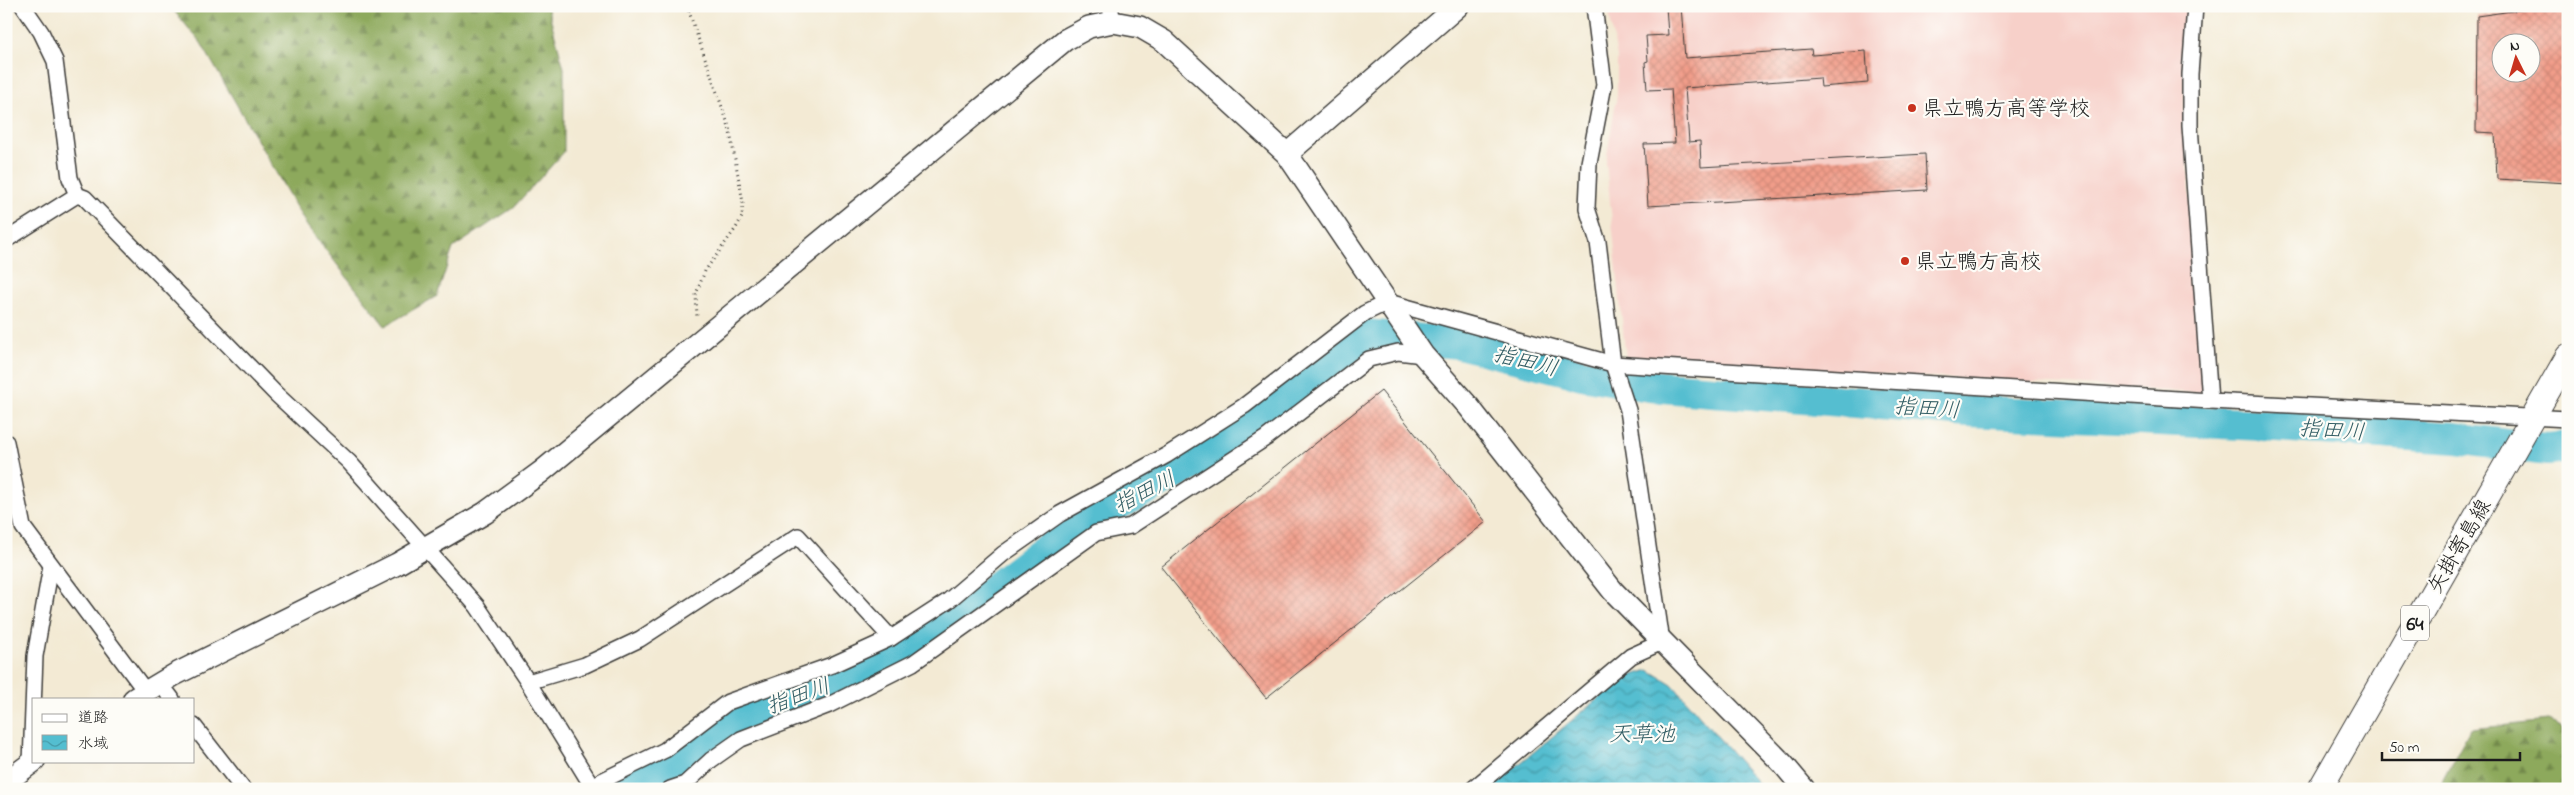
<svg xmlns="http://www.w3.org/2000/svg" width="2574" height="795" font-family="'Indie Flower','Klee One',sans-serif">
  <style>
    .built { fill: #f7d0c9 }
    .forest { fill: url(#forest-firs); stroke: #54623c }
    .water { fill: url(#water-waves); stroke: #386d76 }
    .lines { fill: none; stroke-linecap: round; stroke-linejoin: round }
    .river { stroke: #54bed0; stroke-width: 32 }
    .building { fill: url(#building-cross-hatch); fill-rule: evenodd }
    .street-casing { stroke: #3c3b38; stroke-width: 18 }
    .secondary-casing { stroke: #3c3b38; stroke-width: 24 }
    .primary-casing { stroke: #3c3b38; stroke-width: 26 }
    .path { stroke: #3c3b38; stroke-width: 3; stroke-dasharray: 1 4; stroke-linecap: butt }
    .street { stroke: #fff; stroke-width: 15 }
    .secondary { stroke: #fff; stroke-width: 21 }
    .primary { stroke: #fff; stroke-width: 24 }
    .poi-dot { fill: #c8321e; stroke: #fdfcf7; stroke-width: 2 }
    .labels { text-anchor: middle; stroke-width: 4.5; stroke-linejoin: round; paint-order: stroke }
    .shield { fill: #fdfcf7; stroke: #605f5e; stroke-width: 1 }
    .shield-label { font-size: 20px; font-weight: bold; fill: #1c1c1c }
    .poi-label { font-size: 21px; fill: #1c1c1c; stroke: #fdfcf7; text-anchor: start }
    .street-label { font-size: 21px; fill: #1c1c1c; stroke: #fdfcf7 }
    .water-label { font-size: 22px; font-style: italic; fill: #325d64; stroke: #fdfcf7 }
  </style>
  <defs>
    <pattern id="forest-firs" width="22" height="20" patternUnits="userSpaceOnUse" patternTransform="scale(1.25)"><rect width="22" height="20" fill="#8da95c"/><path d="M5 1l3.5 6h-7zM16 11l3.5 6h-7z" fill="#72894b"/></pattern>
    <pattern id="water-waves" width="16" height="10" patternUnits="userSpaceOnUse" patternTransform="scale(1.25)"><rect width="16" height="10" fill="#54bed0"/><path d="M0 5q4-4 8 0t8 0" fill="none" stroke="#459aa8"/></pattern>
    <pattern id="building-cross-hatch" width="8" height="8" patternUnits="userSpaceOnUse" patternTransform="scale(1.25)"><rect width="8" height="8" fill="#f19d8a"/><path d="M0 0l8 8M0 8l8-8" fill="none" stroke="#ce8776"/></pattern>
  </defs>
  <rect width="100%" height="100%" fill="#fdfcf7"/>
  <filter id="ink" filterUnits="userSpaceOnUse"><feTurbulence type="fractalNoise" baseFrequency=".02" numOctaves="2"/><feDisplacementMap in="SourceGraphic" scale="10" xChannelSelector="R" yChannelSelector="G"/><feConvolveMatrix kernelMatrix="1 2 1 2 8 2 1 2 1" color-interpolation-filters="sRGB"/></filter>
  <filter id="wash" filterUnits="userSpaceOnUse"><feTurbulence type="fractalNoise" baseFrequency=".0096" numOctaves="4" result="noise"/><feDisplacementMap in="SourceGraphic" scale="20" xChannelSelector="R" yChannelSelector="G"/><feGaussianBlur stdDeviation="1.12" result="paint"/><feColorMatrix in="noise" values="0 0 0 0 0 0 0 0 0 0 0 0 0 0 0 0 0 1.4 0 .05"/><feComposite in="paint" operator="in"/></filter>
  <g filter="url(#wash)">
    <rect width="100%" height="100%" fill="#f3ead4"/>
    <path class="built" d="M1608,6H2186L2184,108L2203,393L1626,359L1606,162L1617,95V57Z"/>
    <g class="forest">
      <path d="M170,6H547L564,68V152L513,208L453,248L437,296L385,326L307,226L201,43Z"/>
      <path d="M2548,721L2568,730V789H2438L2470,729Z"/>
    </g>
    <path class="water" d="M1649,670L1672,684L1763,789H1489L1623,678Z"/>
    <g class="lines">
      <path class="river" d="M616,789L675,767L736,717L886,663L965,611L1076,526L1227,447L1365,335L1459,343L1582,374L1649,386L1969,411L2262,425L2455,438L2547,450L2568,448"/>
    </g>
    <g id="blocks">
      <g class="building">
        <path d="M1666,6H1681L1685,58L1811,49L1812,55L1866,51L1868,83L1821,87L1820,78L1685,88L1689,142L1700,141L1701,167L1925,154L1927,190L1648,206L1644,144L1675,143L1671,89L1647,90L1645,62L1648,61L1646,36L1668,35Z"/>
        <path d="M2548,6H2568V183L2497,179L2495,133L2476,132L2477,16ZM2502,42H2532V72H2502Z"/>
        <path d="M1381,391L1486,522L1266,698L1161,567Z"/>
      </g>
    </g>
  </g>
  <g filter="url(#ink)">
    <use href="#blocks" fill-opacity="0" stroke="#3c3b38" stroke-width="1"/>
    <g class="lines">
      <g class="street-casing">
        <g id="street">
          <path d="M23,6L41,32L55,61L70,178L77,195L85,198L276,394L349,462L477,606L528,682L592,786"/>
          <path d="M1110,6L1113,22"/>
          <path d="M2195,6L2190,74V126L2210,401"/>
          <path d="M6,240L77,195"/>
          <path d="M6,442L23,527L146,692"/>
          <path d="M528,682L585,665L640,639L798,536L891,638"/>
          <path d="M160,683L172,699"/>
          <path d="M194,726L243,789"/>
          <path d="M31,763L35,656L51,566"/>
          <path d="M585,789L665,750L728,702L832,665L891,638L948,601L1003,554L1060,514L1167,455L1244,406L1365,313L1388,302L1613,364L2210,401L2568,419"/>
          <path d="M670,789L685,784L711,760L741,739L829,705L913,663L1096,533L1131,526L1266,438L1369,359L1398,352L1423,355"/>
          <path d="M1473,789L1631,656L1662,642L1628,410L1613,364L1598,242L1587,208L1589,163L1604,85L1594,6"/>
        </g>
      </g>
      <g class="secondary-casing">
        <g id="secondary">
          <path d="M1287,154L1458,6"/>
          <path d="M134,699L174,675L397,564L485,513L541,472L1065,40L1089,27L1113,22L1140,27L1164,41L1287,154L1423,355L1469,407L1613,591L1783,764L1804,789"/>
          <path d="M6,782L34,761"/>
        </g>
      </g>
      <g class="primary-casing">
        <path id="primary" d="M2320,789L2568,356"/>
      </g>
      <path class="path" d="M687,6L729,127L743,202L742,217L736,228L705,271L696,294L697,319"/>
      <use href="#street" class="street"/>
      <use href="#secondary" class="secondary"/>
      <use href="#primary" class="primary"/>
    </g>
  </g>
  <g class="poi-dot">
    <circle cx="1912" cy="108" r="5"/>
    <circle cx="1905" cy="261" r="5"/>
  </g>
  <g class="labels">
    <rect class="shield" x="2401" y="605.5" width="28" height="35" rx="4"/>
    <g class="shield-label">
      <text x="2415" y="630">64</text>
    </g>
    <g class="poi-label">
      <text x="1922" y="115">県立鴨方高等学校</text>
      <text x="1915" y="268">県立鴨方高校</text>
    </g>
    <g class="street-label">
      <text transform="translate(2459 546) rotate(-60)" y="7">矢掛寄島線</text>
    </g>
    <g class="water-label">
      <text transform="translate(1526 360) rotate(14)" y="8">指田川</text>
      <text transform="translate(1927 407) rotate(4)" y="8">指田川</text>
      <text transform="translate(2332 429) rotate(4)" y="8">指田川</text>
      <text transform="translate(1144 491) rotate(-27)" y="8">指田川</text>
      <text transform="translate(798 695) rotate(-20)" y="8">指田川</text>
      <text x="1642" y="741">天草池</text>
    </g>
  </g>
  <rect width="2574" height="795" fill="none" stroke="#fdfcf7" stroke-width="25"/>
  <rect x="32" y="698" width="162" height="65" fill="#fdfcf7" stroke="#a3a29f"/>
  <rect x="42" y="714" width="25" height="8" fill="#ffffff" stroke="#a3a29f"/>
  <text x="78" y="722" font-size="15" fill="#1c1c1c">道路</text>
  <rect x="42" y="735" width="25" height="15" fill="url(#water-waves)" stroke="#a3a29f"/>
  <text x="78" y="748" font-size="15" fill="#1c1c1c">水域</text>
  <g transform="translate(2516 58) rotate(355)"><circle r="24" fill="#fdfcf7" stroke="#a3a29f"/>
  <path d="M0-4L9 19L0 12L-9 19Z" fill="#c8321e"/>
  <text y="-8" font-size="14" font-weight="bold" text-anchor="middle" fill="#1c1c1c">N</text>
  </g>
  <path d="M2382 752v8h138v-8" fill="none" stroke="#1c1c1c" stroke-width="2.5"/>
  <text x="2389" y="752" font-size="15" fill="#1c1c1c" stroke="#fdfcf7" stroke-width="4" paint-order="stroke">50 m</text>
</svg>
